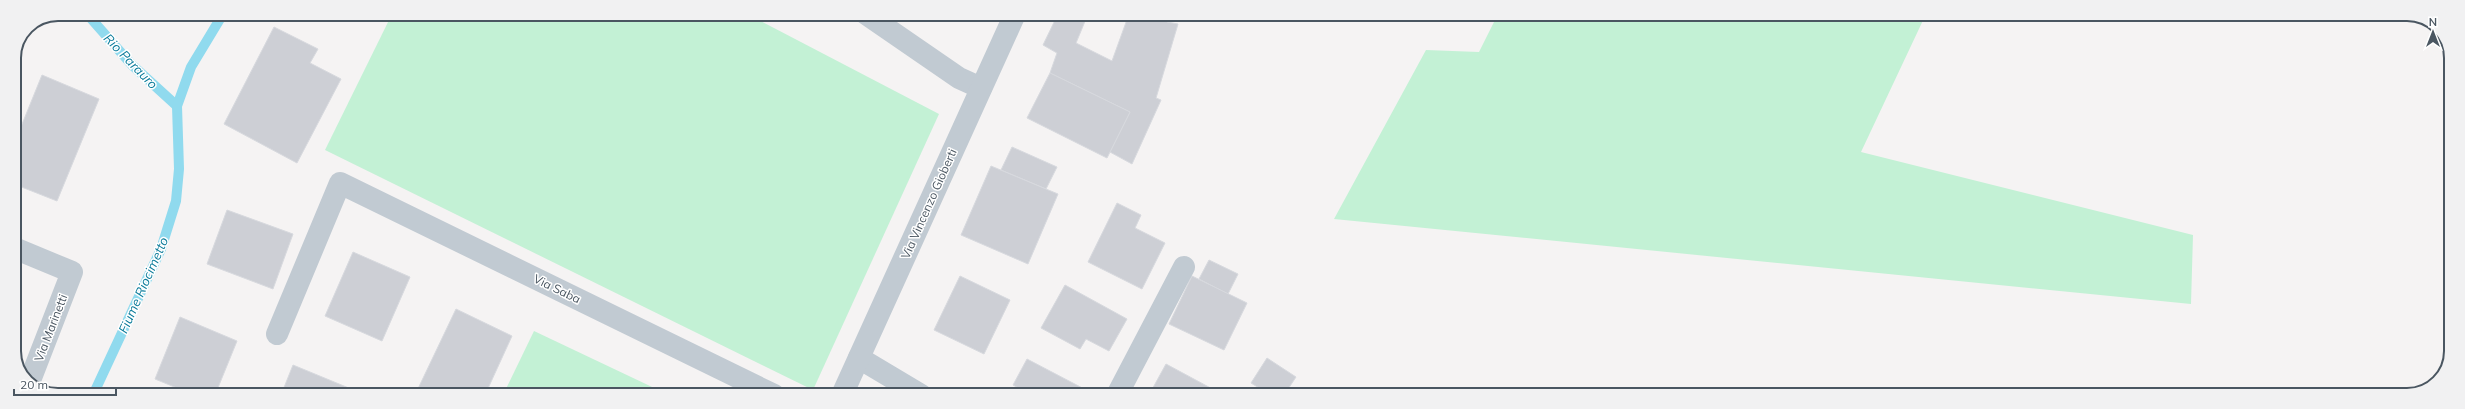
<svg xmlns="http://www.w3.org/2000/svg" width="2465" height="409" font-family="Mulish,sans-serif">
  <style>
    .green { fill: #c3f1d5 }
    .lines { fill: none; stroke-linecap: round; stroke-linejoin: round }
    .stream { stroke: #90daee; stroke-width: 10 }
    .building { fill: #cdcfd5; stroke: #d7d9de }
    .street { stroke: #c1cad2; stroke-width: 22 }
    .labels { text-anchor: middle; stroke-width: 3; stroke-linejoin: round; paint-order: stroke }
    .street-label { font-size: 12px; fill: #4a5661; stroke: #fff }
    .water-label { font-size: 13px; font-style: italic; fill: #0c7c9b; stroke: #fff }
    .rim { fill: none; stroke: #4a5661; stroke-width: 2 }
  </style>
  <rect width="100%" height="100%" fill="#f5f3f3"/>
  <g class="green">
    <path d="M392,14H747L939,114L813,390L325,150Z"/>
    <path d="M1498,14H1926L1861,152L2193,235L2191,304L1334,219L1426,50L1479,52Z"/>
    <path d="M534,331L669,395H503Z"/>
  </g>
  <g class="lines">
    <g class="stream">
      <path d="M87,14L132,65L177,106"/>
      <path d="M93,395L161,249L176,201L179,169L177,106L191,67L223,14"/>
    </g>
  </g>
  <g class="building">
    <path d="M1058,14H1088L1076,43L1112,61L1129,14H1169L1167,22L1178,24L1156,98L1161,100L1132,164L1110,152L1130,112L1050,73L1057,53L1043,45Z"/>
    <path d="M274,27L318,49L310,63L341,79L297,163L224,124Z"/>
    <path d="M1050,73L1130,112L1107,158L1027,118Z"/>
    <path d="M42,75L99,99L57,201L14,184V144Z"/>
    <path d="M1012,147L1057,167L1046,189L1001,170Z"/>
    <path d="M991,166L1058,194L1028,264L961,235Z"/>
    <path d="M1117,203L1141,215L1135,228L1165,243L1142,289L1088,262Z"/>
    <path d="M227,210L293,234L273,289L207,264Z"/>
    <path d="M353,252L410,277L382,341L325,316Z"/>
    <path d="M1209,260L1238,274L1228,294L1199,279Z"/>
    <path d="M960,276L1010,300L984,354L934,330Z"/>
    <path d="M1192,276L1247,303L1224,350L1169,324Z"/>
    <path d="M1065,285L1127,319L1109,351L1086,339L1080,349L1041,328Z"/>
    <path d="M456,309L512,336L485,395H415Z"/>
    <path d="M180,317L237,341L215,395H194L155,379Z"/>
    <path d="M1267,358L1296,377L1284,395H1255L1259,388L1251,383Z"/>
    <path d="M1027,359L1090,392L1089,395H1021L1023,391L1013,385Z"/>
    <path d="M1166,364L1218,392L1217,395H1149Z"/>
    <path d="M293,365L356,391L355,395H281Z"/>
  </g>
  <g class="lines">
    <g class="street">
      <path d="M866,14L959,78L981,88"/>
      <path d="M14,248L72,272L29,383"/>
      <path d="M277,334L340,183L774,395"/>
      <path d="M859,358L921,395"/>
      <path d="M842,395L1015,14"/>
      <path d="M1117,395L1184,267"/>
    </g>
  </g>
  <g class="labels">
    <g class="street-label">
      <text transform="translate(929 204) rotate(-66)" y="4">Via Vincenzo Gioberti</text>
      <text transform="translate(557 289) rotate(26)" y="4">Via Saba</text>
      <text transform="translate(51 328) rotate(-69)" y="4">Via Marinetti</text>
    </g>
    <g class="water-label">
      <text transform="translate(131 61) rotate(46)" y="5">Rio Parauro</text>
      <text transform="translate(143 285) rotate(-66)" y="5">Fiume Riocimetto</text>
    </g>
  </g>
  <path d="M0 0H2465V409H0ZM58 21H2407A37 37 0 0 1 2444 58V351A37 37 0 0 1 2407 388H58A37 37 0 0 1 21 351V58A37 37 0 0 1 58 21Z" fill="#f1f1f2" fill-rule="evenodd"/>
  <path class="rim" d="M58 21H2407A37 37 0 0 1 2444 58V351A37 37 0 0 1 2407 388H58A37 37 0 0 1 21 351V58A37 37 0 0 1 58 21Z"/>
  <g transform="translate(2433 32)" stroke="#ffffff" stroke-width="3" paint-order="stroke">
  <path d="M0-3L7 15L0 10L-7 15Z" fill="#4a5661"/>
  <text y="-6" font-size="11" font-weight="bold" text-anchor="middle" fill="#4a5661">N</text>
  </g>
  <path d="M14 389v6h102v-6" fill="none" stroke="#4a5661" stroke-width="2"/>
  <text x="20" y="389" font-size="12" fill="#4a5661" stroke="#ffffff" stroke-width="3" paint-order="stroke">20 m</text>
</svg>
